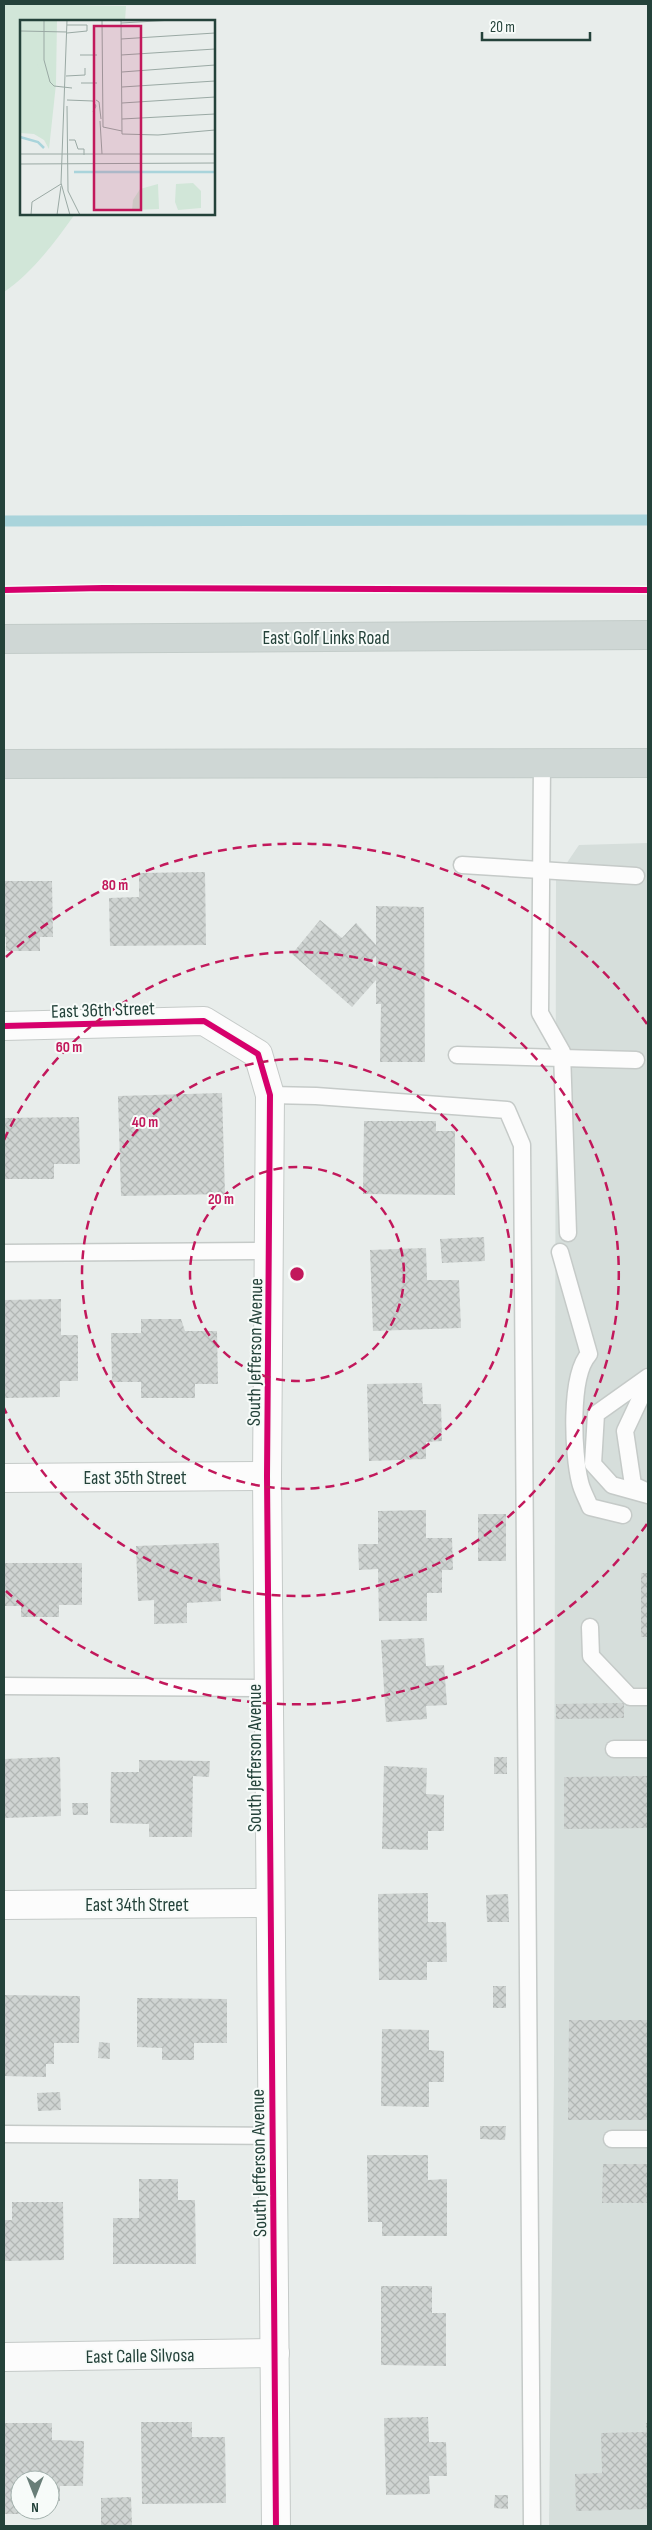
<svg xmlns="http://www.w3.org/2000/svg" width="652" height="2530" font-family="'Sofia Sans Condensed',sans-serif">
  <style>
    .built { fill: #d6dedb }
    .pitch { fill: #d1e6d8 }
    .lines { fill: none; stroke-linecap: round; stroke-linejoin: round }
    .stream { stroke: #a9d4db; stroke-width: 11 }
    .building { fill: url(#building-cross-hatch); fill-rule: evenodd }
    .service-casing { stroke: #c5cac8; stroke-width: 19 }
    .minor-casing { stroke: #c5cac8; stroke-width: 30 }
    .primary-casing { stroke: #c3ccc9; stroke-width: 30 }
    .service { stroke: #fcfcfc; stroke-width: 16 }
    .minor { stroke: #fcfcfc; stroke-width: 28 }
    .primary { stroke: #cfd7d5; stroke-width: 28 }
    .cycleway-casing { stroke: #f7fbf9; stroke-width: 9 }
    .cycleway { stroke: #d6006c; stroke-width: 6 }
    .ring { fill: none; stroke: #c2185b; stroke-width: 2.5; stroke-dasharray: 9 6 }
    .labels { text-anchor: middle; stroke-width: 4; stroke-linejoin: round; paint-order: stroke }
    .street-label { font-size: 19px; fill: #24423a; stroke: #f7fbf9 }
    .inset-river { fill: none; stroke: #a9d4db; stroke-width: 2.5 }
    .inset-road { fill: none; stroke: #9aa9a4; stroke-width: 1 }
    .view { fill: #c2185b; fill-opacity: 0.15; stroke: #c2185b; stroke-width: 2.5 }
    .inset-edge { fill: none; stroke: #24423a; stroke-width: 2.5 }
    .centre { fill: #c2185b; stroke: #f7fbf9; stroke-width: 2.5 }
    .ring-label { font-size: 15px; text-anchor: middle; font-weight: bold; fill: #c2185b; stroke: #f7fbf9; stroke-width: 4; stroke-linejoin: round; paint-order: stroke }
  </style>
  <defs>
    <pattern id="building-cross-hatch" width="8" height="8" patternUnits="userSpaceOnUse" patternTransform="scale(1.25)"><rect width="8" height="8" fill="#cfd4d2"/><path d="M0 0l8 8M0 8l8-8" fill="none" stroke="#b2b7b5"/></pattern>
  </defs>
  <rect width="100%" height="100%" fill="#e8edeb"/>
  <path class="built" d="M648,843V2526H549L554,2075L556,879L579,845Z"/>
  <path class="pitch" d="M4,4L126,6L125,21H21V214H75C55,242 33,272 4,292Z"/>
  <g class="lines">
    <path class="stream" d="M4,521L648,520"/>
  </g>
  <g class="building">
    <path d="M205,872L206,945L110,946L109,898L139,897V873Z"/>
    <path d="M4,881H52L53,937H40V951H6V937H4Z"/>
    <path d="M376,906L424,907L425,1062H380L381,1004H376V980L352,1007L292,954L320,920L342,938L356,923L376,945ZM376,956V967L370,962Z"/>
    <path d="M222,1093L225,1194L121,1196L118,1096Z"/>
    <path d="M79,1117L80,1164H54V1179H4V1118Z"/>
    <path d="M364,1121H436V1131H455V1195L363,1194Z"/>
    <path d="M484,1237L485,1261L442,1263L440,1239Z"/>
    <path d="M426,1248L427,1280H459L461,1328L373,1331L370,1250Z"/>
    <path d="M61,1299V1335H78V1381H60V1397L4,1398V1300Z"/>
    <path d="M141,1319H181L185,1331H217L218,1384H195V1398H141V1382H112L111,1333H141Z"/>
    <path d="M422,1383L423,1404H441L442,1441L426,1442V1459L369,1461L367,1384Z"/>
    <path d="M426,1510V1538H452L453,1570H442V1593H427V1621H379L378,1569L359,1570L358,1544H378V1511Z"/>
    <rect x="478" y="1514" width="28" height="47"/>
    <path d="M219,1543L221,1601L187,1603V1623L154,1624V1600L138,1601L136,1546Z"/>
    <path d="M4,1563H82V1605H59V1617H21V1606H4Z"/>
    <rect x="641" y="1573" width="7" height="64"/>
    <path d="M424,1638L426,1666L444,1665L447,1705L426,1706L427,1719L386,1722L381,1640Z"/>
    <path d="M624,1703V1718L556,1719V1704Z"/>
    <path d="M60,1757L61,1816L4,1818V1759Z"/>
    <rect x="494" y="1757" width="13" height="17"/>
    <path d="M139,1760L210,1761L209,1777L193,1776L192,1837H149V1824L110,1823L111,1772H139Z"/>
    <path d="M384,1766L427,1768L426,1794L444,1795V1831H428V1850L382,1849Z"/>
    <path d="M648,1776V1828L564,1829V1777Z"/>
    <path d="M72,1803H88V1815H73Z"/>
    <path d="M428,1893V1922H446L447,1962H427V1980H379L378,1894Z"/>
    <path d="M508,1894L509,1922H487L486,1895Z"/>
    <rect x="493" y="1986" width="13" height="22"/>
    <path d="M4,1995L80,1996L79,2043H54V2064H46V2077L4,2076Z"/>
    <path d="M137,1998L227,1999V2043H194V2060H162V2048L137,2047Z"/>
    <path d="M569,2020H648V2120H568Z"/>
    <path d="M382,2029L429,2030V2050L444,2051V2082H429V2107L381,2106Z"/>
    <path d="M99,2042L110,2043V2059L98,2058Z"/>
    <path d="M60,2092L61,2110L38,2111L37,2093Z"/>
    <path d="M480,2126H506L505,2140L480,2139Z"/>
    <path d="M367,2155H428V2180L447,2179V2236H382V2222H368Z"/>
    <path d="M603,2164H648V2203H602Z"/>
    <path d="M139,2179H178V2200H195L196,2264H113V2218H139Z"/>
    <path d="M12,2202H63L64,2260L4,2261V2220H12Z"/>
    <path d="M381,2286H432V2313H446V2366L381,2365Z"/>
    <path d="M428,2417L429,2442H446L447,2476H429L430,2494L386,2495L384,2418Z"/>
    <path d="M141,2422H192V2437H225L226,2503L142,2504Z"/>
    <path d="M4,2423H52V2440L84,2441L83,2486H60V2501H50V2480H20V2510H38V2514H4Z"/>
    <path d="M646,2423H648V2509L576,2511L575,2474L602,2473L601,2433L646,2432Z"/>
    <path d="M495,2495H508V2509L494,2508Z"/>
    <path d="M131,2497L132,2526H101V2498Z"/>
  </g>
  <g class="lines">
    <g class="service-casing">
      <g id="service">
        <path d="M542,763L540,1013L562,1052L568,1233"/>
        <path d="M462,865L636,876"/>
        <path d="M457,1055L636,1060"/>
        <path d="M270,1095L316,1096L507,1110L522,1145L532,2526"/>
        <path d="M560,1252L589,1354C569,1376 573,1454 580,1482C582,1491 587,1499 590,1507L623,1515"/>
        <path d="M4,1253L270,1251"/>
        <path d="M648,1377L596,1414L593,1464L612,1485L648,1495"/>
        <path d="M646,1491L633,1485L625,1431L648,1382"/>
        <path d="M590,1627L591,1656L630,1697H648"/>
        <path d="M4,1686L268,1688"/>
        <path d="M614,1749H648"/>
        <path d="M4,2134L273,2136"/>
        <path d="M612,2139H648"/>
      </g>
    </g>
    <g class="minor-casing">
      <g id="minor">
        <path d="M4,1026L204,1021L258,1054L270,1095L267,1476L276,2526"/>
        <path d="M4,1478L267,1476"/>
        <path d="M4,1905L270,1903"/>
        <path d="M4,2357L275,2353"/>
      </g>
    </g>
    <g class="primary-casing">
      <g id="primary">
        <path d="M4,639L648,635"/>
        <path d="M4,764L648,763"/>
      </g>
    </g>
    <use href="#service" class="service"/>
    <use href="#minor" class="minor"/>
    <use href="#primary" class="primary"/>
    <g class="cycleway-casing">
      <g id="cycleway">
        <path d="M4,590L103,588L648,590"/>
        <path d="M4,1026L204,1021L258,1054L270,1095L267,1476L276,2526"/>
      </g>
    </g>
    <use href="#cycleway" class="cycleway"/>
  </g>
  <g class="ring">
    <circle cx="297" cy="1274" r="107"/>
    <circle cx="297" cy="1274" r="215"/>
    <path d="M4 1140A322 322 0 1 1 4 1408"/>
    <path d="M647 1524A430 430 0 0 1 6 1591M6 957A430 430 0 0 1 647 1024"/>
  </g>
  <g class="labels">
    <g class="street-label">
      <text x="326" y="644">East Golf Links Road</text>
      <text transform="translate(103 1009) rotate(-2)" y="7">East 36th Street</text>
      <text transform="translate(254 1352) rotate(-89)" y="7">South Jefferson Avenue</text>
      <text x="135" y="1484">East 35th Street</text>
      <text transform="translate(254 1758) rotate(-90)" y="7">South Jefferson Avenue</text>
      <text x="137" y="1911">East 34th Street</text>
      <text transform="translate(258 2163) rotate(-91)" y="7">South Jefferson Avenue</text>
      <text transform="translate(140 2355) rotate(-1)" y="7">East Calle Silvosa</text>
    </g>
  </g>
  <g transform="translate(20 20)">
    <rect width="195" height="195" fill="#e8edeb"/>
    <path d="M0,0H37L36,64L29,129L24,120L14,114L0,113Z" fill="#d1e6d8"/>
    <path d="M7,34L17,44L23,57V75L16,89L0,77V44ZM0,85L12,93L0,106ZM173,163L181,171V188L158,190L155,182L156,164ZM138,164L139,189L112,190L113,180L120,169Z" fill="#d1e6d8"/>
    <path class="inset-river" d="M0,117L18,122L24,128M54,152H195"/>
    <path class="inset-road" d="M24,0V40L30,62L34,66L52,68M47,0L41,163L50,195M82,0L83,107L102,111M101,0L102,114L138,115L195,110M101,3L153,0M1,11L47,12M47,13L67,11V5H47M101,19L195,13M60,35H77M101,35L195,29M102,52L195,45M46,56L65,55V48M61,63H77M102,67L195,61M47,80L73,81L76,86L73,92M76,80L79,82L81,99M102,83L195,77M47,86L48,171L60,195M102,99L195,94M80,101L82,134M49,120H55L58,129H64V135M0,134H195M0,144L195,143M11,195L12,182L41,164M37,195L41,166"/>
    <path class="view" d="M74,6H121V190H74Z"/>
    <rect width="195" height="195" class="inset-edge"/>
  </g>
  <circle cx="297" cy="1274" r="8" class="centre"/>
  <g class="ring-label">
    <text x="115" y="890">80 m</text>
    <text x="69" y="1052">60 m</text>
    <text x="145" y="1127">40 m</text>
    <text x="221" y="1204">20 m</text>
  </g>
  <rect width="652" height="2530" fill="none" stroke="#24423a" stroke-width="10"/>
  <g transform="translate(35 2495) rotate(180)"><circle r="24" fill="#f7fbf9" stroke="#a3b1ad"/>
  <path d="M0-4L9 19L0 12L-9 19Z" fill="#697e78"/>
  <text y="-8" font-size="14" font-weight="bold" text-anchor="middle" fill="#24423a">N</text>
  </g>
  <path d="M482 32v8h108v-8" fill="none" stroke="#24423a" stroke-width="2.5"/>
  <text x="490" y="32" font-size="15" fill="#24423a" stroke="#f7fbf9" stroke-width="4" paint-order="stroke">20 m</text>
</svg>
